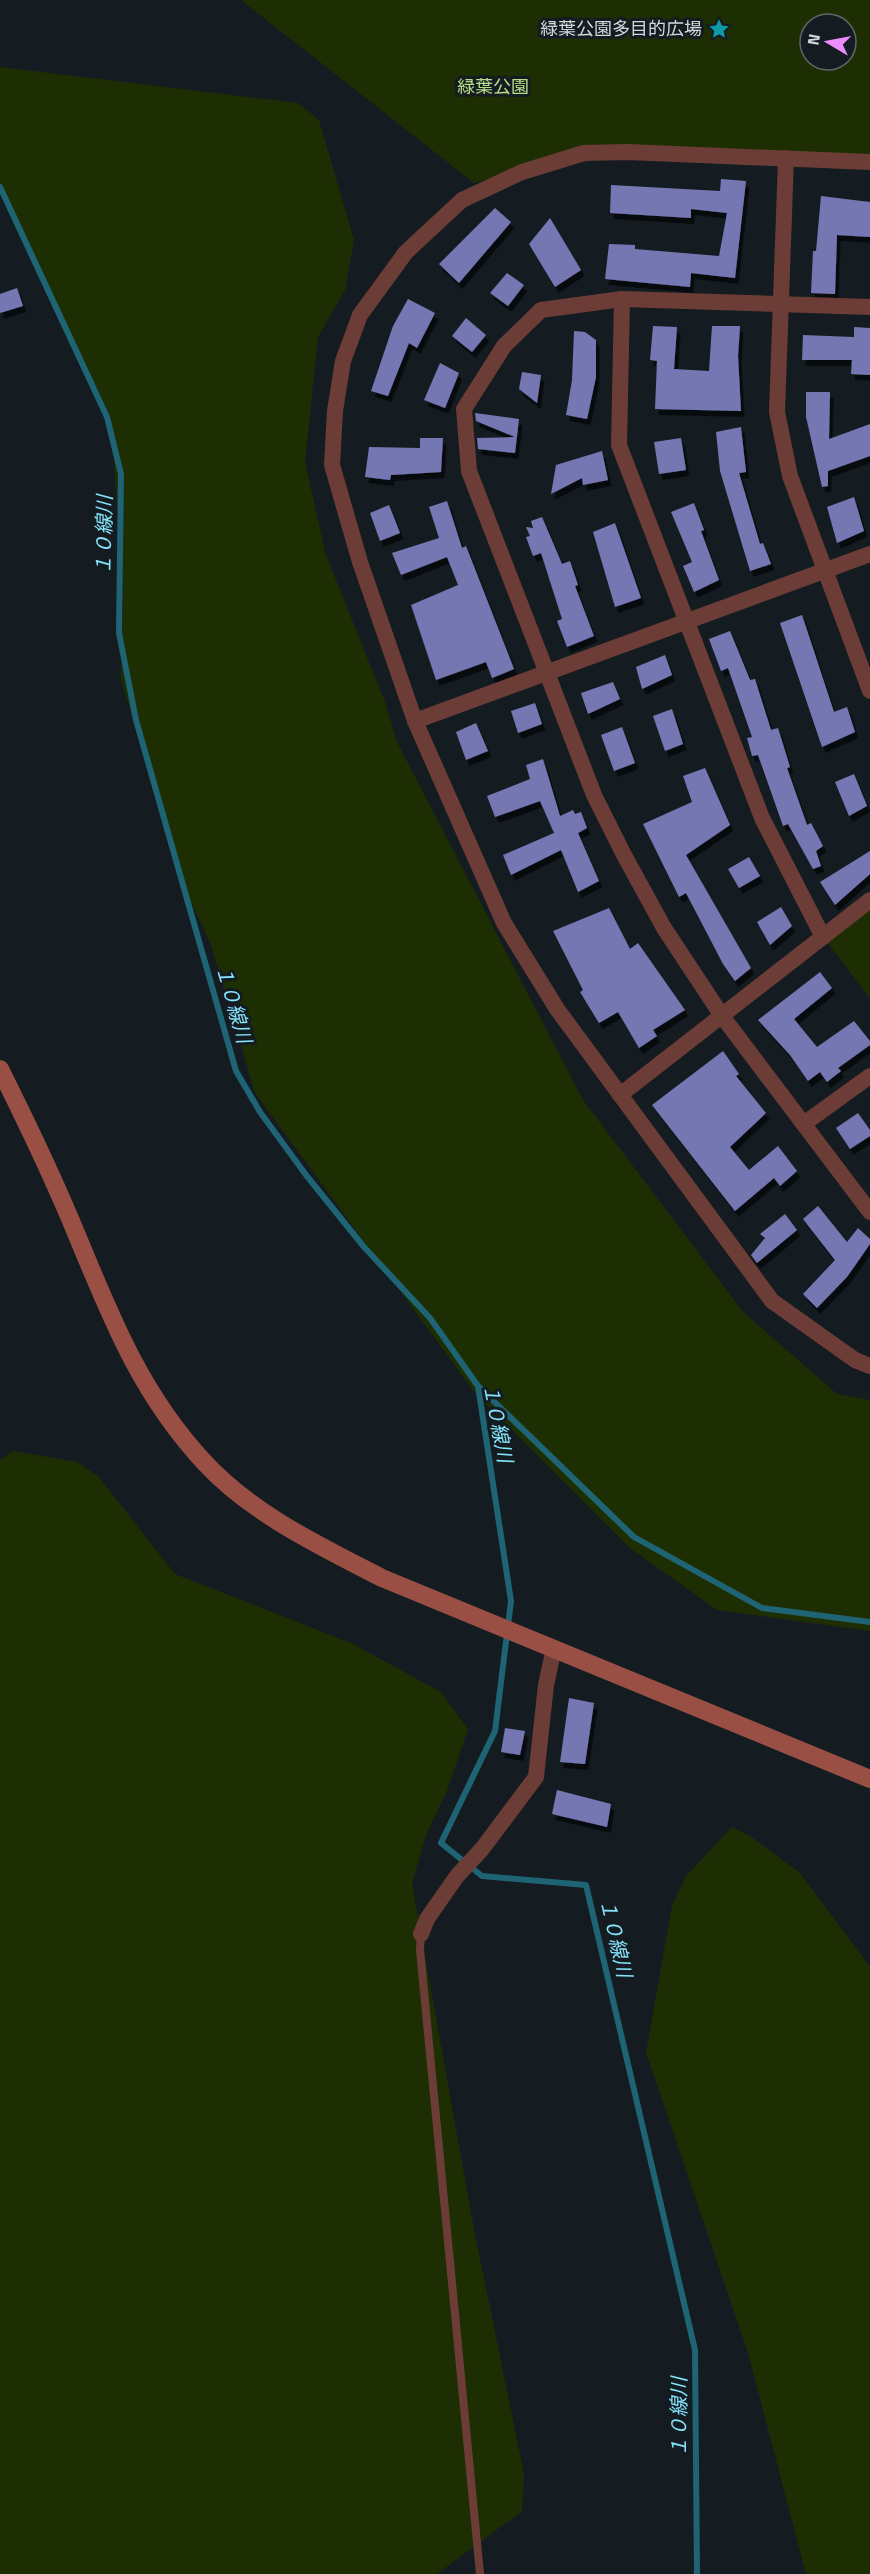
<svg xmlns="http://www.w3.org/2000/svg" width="870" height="2574" font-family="'Titillium Web','Noto Sans JP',sans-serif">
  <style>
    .green { fill: #1e2e03; fill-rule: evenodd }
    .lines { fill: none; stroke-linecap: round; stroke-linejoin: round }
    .stream { stroke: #1e6474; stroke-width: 6 }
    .building { fill: #7577b2; filter: url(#shadow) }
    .lane { stroke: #6c3d36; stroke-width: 8 }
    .street { stroke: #6c3d36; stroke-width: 16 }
    .secondary { stroke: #9a4f45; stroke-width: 18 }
    .labels { text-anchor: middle; stroke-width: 6; stroke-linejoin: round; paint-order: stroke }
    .poi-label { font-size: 18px; fill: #d3d8dc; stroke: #141c21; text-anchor: end }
    .park-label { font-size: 18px; fill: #b7dd86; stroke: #141c21 }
    .water-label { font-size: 20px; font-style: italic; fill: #85e3fb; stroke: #141c21 }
  </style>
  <defs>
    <filter id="shadow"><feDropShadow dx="3.5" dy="6" stdDeviation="0" flood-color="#0009"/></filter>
  </defs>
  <rect width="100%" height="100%" fill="#141c21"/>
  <g class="green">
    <path d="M241,0H870V162L584,153L474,183ZM810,24H846V60H810Z"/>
    <path d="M0,67L298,103L319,120L354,240L345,290L318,337L305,462L326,555L385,702L397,742L583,1100L743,1312L837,1394L870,1400V1631L717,1610L630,1548L475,1393L255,1093L211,945L180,878L121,679L123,590L111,418L0,190Z"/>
    <path d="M870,900V998L823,937Z"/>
    <path d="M13,1451L77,1462L98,1476L175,1574L351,1643L441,1692L468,1729L447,1791L426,1835L412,1884L474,2229L524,2474L522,2511L437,2574H0V1460Z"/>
    <path d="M732,1827L750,1836L800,1873L870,1967V2574H806L748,2353L646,2052L672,1906L686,1876Z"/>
  </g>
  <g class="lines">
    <g class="stream">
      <path d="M0,187L107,417L121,474L119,633L136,720L236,1071L260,1112L306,1175L364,1247L430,1318L478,1386L511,1601L495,1731L441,1843L482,1876L586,1885L695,2350L697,2574"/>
      <path d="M478,1386L634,1537L762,1608L870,1622"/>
    </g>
  </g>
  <g class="building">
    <path d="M721,179L746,181L735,278L691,273L690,287L605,279L609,244L635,245V249L719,256L727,213L691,209V218L610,213L611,185L720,191Z"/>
    <path d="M821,196L870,202V237L837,235L835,294L811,293L813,251H816Z"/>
    <path d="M495,208L511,222L459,283L439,264Z"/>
    <path d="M550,218L581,270L555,287L529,244Z"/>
    <path d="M507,273L524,285L508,306L490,293Z"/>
    <path d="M17,288L23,306L0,313V294Z"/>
    <path d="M408,299L435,313L417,348L409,343L388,396L371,391L393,326Z"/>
    <path d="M466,318L486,335L472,352L452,336Z"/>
    <path d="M653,326L677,327L674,369L709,371L712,326H740L738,356L741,411L655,409L657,361L650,360Z"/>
    <path d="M854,327L870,328V375L851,374L852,360H802L803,335L854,337Z"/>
    <path d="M574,331L585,332L596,340V377L587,419L566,415L572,380Z"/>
    <path d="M440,363L459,373L445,408L424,400Z"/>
    <path d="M522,372L541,375L537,403L519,389Z"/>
    <path d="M806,392H830L829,439L870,424V456L828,471V486L822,487L806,417Z"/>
    <path d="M475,413L519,419L515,453L478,449L477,438L515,437L476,421Z"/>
    <path d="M741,427L746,472L739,473L760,544L763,543L771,564L750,571L720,471L716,432Z"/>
    <path d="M420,438H443L441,472L391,475L390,480L365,477L369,447L420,448Z"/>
    <path d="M681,438L686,470L659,474L654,442Z"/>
    <path d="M602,451L608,480L583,485L582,478L551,494L556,465Z"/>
    <path d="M854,497L864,531L837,543L827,507Z"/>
    <path d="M447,501L462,548L466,546L514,669L492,678L486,662L436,680L411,605L458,585L447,557L401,575L392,553L439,538L429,507Z"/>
    <path d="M694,503L704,530L701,531L719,580L694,592L683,566L692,562L671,512Z"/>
    <path d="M389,505L400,533L380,541L370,513Z"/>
    <path d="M542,517L562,564L570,561L578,585L575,586L594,636L567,647L557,621L562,619L541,553L533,556L526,537L530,536L526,527L533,528L531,521Z"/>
    <path d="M615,523L641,598L615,607L593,532Z"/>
    <path d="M802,615L834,712L847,707L855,732L822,747L780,623Z"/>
    <path d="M730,631L750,680L755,679L771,730L778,728L790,767L787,768L807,825L811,823L823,846L816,851L821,866L813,869L788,824L783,826L758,755L752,756L747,738L752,737L728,668L721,671L709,639Z"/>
    <path d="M665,655L672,675L642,689L636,667Z"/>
    <path d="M613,682L620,699L588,714L581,693Z"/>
    <path d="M535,703L542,724L518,733L511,711Z"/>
    <path d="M672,709L683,744L665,751L653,716Z"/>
    <path d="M476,723L488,751L466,760L456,732Z"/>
    <path d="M622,727L635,763L614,771L601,735Z"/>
    <path d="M543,759L560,816L573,810L575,814L581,812L587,828L578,833L599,881L578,892L561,850L511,875L503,855L554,833L540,801L495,817L487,796L530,779L526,765Z"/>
    <path d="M705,768L730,825L686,855L751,968L735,981L723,964L686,893L679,897L643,824L692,802L683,776Z"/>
    <path d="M854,774L867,806L849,816L835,782Z"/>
    <path d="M870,851V874L835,905L820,882Z"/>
    <path d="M749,857L760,876L739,888L728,869Z"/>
    <path d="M781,907L792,926L770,945L757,922Z"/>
    <path d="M609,908L630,949L638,943L685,1010L653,1030L657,1036L639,1048L618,1012L599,1023L580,992L583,990L553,931Z"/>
    <path d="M820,972L832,988L794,1019L817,1047L854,1021L870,1041V1045L838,1068L841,1071L827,1082L820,1072L808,1081L790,1055L758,1020Z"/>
    <path d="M723,1051L739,1074L736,1076L766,1113L730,1147L749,1170L778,1146L797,1171L780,1186L774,1178L735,1211L652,1105Z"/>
    <path d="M858,1113L870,1130V1136L850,1149L836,1128Z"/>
    <path d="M818,1206L847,1242L858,1228L870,1239V1244L847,1277L817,1308L803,1294L835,1260L803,1219Z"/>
    <path d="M785,1214L797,1230L757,1263L751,1255L765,1238L760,1234Z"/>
    <path d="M569,1698L594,1703L585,1764L560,1762Z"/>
    <path d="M505,1728L525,1731L520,1755L501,1752Z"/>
    <path d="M557,1790L611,1804L607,1827L552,1814Z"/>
  </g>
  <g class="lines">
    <path class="lane" d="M421,1934L420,1950L480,2574"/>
    <g class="street">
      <path d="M786,158L777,412L790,476L870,691"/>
      <path d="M870,162L627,152L584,153L522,172L462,200L406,252L360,315L343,361L335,411L332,465L360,562L415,721L504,923L557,1009L772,1301L855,1360L870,1366"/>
      <path d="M622,299L619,445L762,818L823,937"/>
      <path d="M870,307L622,299L541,310L504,346L464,409L469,471L594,795L624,855L664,928L722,1016L870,1212"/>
      <path d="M415,721L870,554"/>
      <path d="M620,1095L870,900"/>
      <path d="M805,1123L870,1076"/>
      <path d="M421,1934L427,1919L457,1876L482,1849L536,1777L546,1685L554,1648"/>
    </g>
    <path class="secondary" d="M0,1069C25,1119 49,1169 71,1221C108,1309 137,1390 204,1462C252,1514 320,1546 382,1578L870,1779"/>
  </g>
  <defs>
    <g id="sight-bare" transform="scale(1.62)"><path d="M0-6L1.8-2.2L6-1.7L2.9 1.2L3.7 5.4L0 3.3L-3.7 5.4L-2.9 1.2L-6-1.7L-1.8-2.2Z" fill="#0f9aa8" stroke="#141c21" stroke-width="2.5" paint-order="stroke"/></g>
  </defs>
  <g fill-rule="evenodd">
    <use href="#sight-bare" x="719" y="29"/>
  </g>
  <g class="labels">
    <g class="poi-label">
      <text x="702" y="35">緑葉公園多目的広場</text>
    </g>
    <g class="park-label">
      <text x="493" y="93">緑葉公園</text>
    </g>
    <g class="water-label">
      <text transform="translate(104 535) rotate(-89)" y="7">１０線川</text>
      <text transform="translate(234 1004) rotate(74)" y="7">１０線川</text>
      <text transform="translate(498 1423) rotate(79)" y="7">１０線川</text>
      <text transform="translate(616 1938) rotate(77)" y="7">１０線川</text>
      <text transform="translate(679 2417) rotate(-90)" y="7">１０線川</text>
    </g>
  </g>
  <g transform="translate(828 42) rotate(280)"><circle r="28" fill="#141c21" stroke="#60676c" stroke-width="1.5"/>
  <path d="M0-4.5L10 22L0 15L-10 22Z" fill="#eb8dfc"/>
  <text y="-9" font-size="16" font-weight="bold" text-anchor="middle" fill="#d3d8dc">N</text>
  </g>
</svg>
